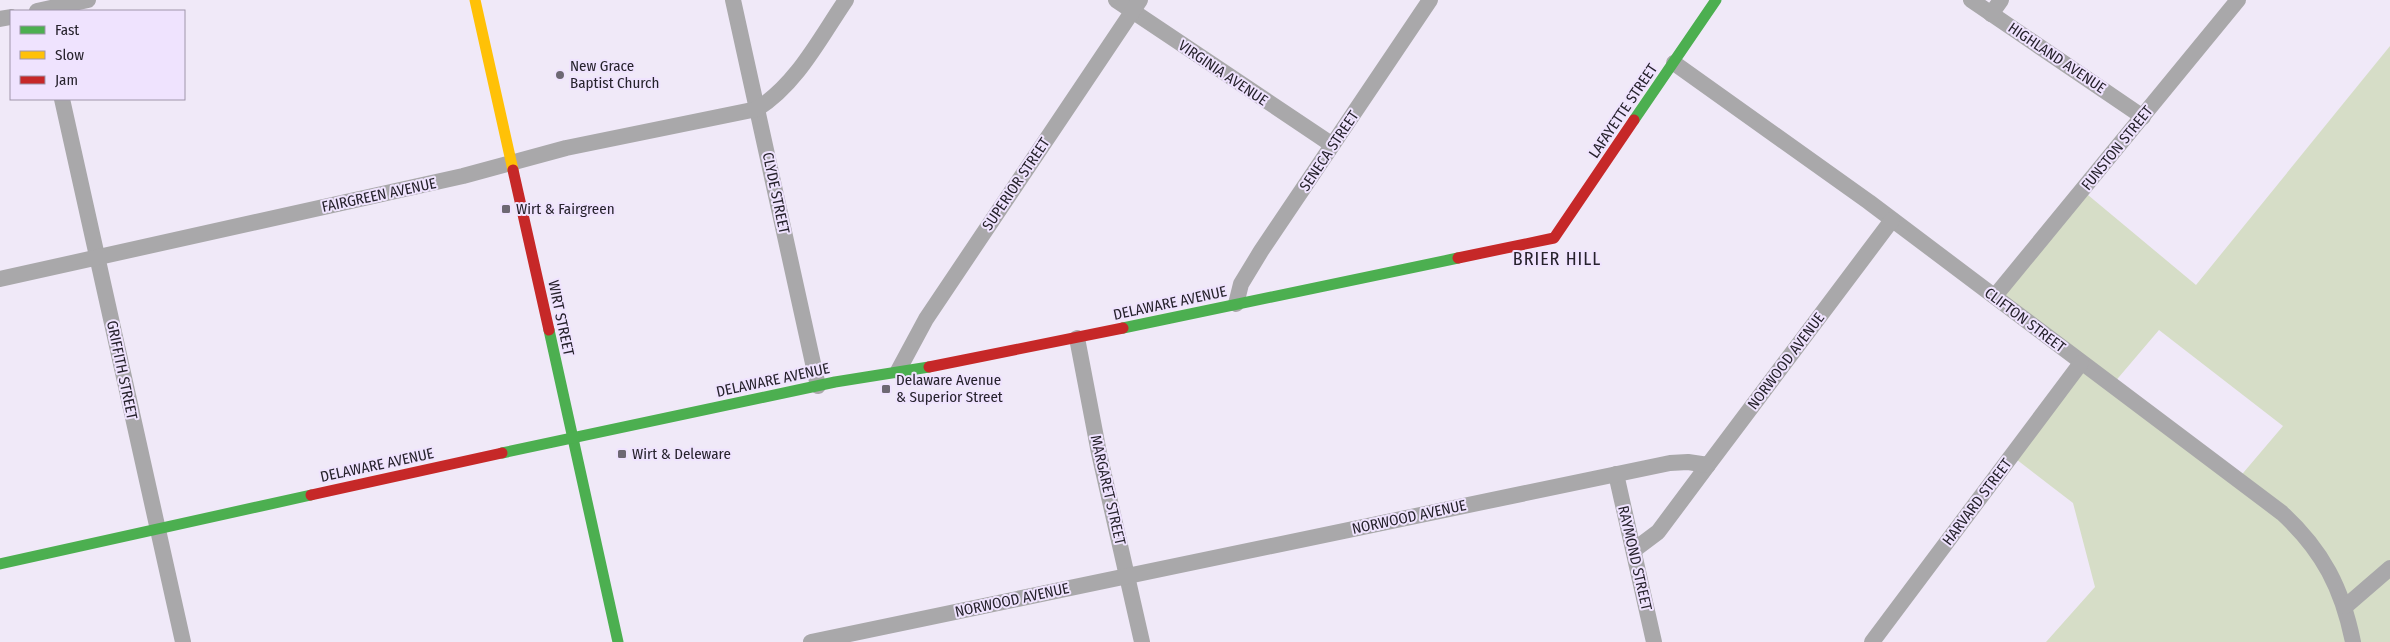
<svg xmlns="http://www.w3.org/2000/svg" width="2390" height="642" font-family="'Fira Sans Condensed',sans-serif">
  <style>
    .green { fill: #d6ddc7; fill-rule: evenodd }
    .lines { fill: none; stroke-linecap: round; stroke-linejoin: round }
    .street { stroke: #a9a8aa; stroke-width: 16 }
    .fast { stroke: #4caf50; stroke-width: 11 }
    .slow { stroke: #ffc107; stroke-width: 11 }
    .jam { stroke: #c62828; stroke-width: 11 }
    .poi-dot { fill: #6d6873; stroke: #efe3fe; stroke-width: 2 }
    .labels { text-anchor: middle; stroke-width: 4; stroke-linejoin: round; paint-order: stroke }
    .street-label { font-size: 15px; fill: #26222c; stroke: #efe3fe }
    .poi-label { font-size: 15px; fill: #26222c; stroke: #efe3fe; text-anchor: start }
    .quarter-label { font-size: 18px; letter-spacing: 1px; fill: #26222c; stroke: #efe3fe }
  </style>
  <rect width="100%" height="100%" fill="#f0e9f8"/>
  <path class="green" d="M2390,46V642H2046L2095,587L2073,503L2012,456L2081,363L1995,296L2082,190L2196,285ZM2159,330L2283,426L2238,479L2113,384Z"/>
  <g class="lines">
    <g class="street">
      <path d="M733,0L818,386"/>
      <path d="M1116,0L1331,144"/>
      <path d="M1971,0L2143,117"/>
      <path d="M37,11L88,0"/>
      <path d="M1991,14L2001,0"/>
      <path d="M0,19L11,17"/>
      <path d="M1674,63L1869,202L2282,513C2323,551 2342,588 2353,642"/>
      <path d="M62,99L183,642"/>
      <path d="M0,279L463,176L566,148L757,109C797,84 820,38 846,0"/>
      <path d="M1995,296L2238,0"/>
      <path d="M1236,304L1241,284L1261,251L1430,0"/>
      <path d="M1077,338L1099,453L1142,642"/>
      <path d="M898,371L926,319L1140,0"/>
      <path d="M1616,474L1654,642"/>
      <path d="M1634,550L1658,532L1708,465"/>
      <path d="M2346,606L2390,568"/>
      <path d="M811,642L1670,463L1688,462L1708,465L1892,220"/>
      <path d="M1872,642L2081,363"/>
    </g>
    <g class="fast">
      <path d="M1634,120L1716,0"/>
      <path d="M1123,328L1458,258"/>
      <path d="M549,330L618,642"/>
      <path d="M502,453L835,382L929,367"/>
      <path d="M0,564L311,495"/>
    </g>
    <path class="slow" d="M475,0L513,170"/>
    <g class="jam">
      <path d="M513,170L549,330"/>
      <path d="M1458,258L1554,238L1634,120"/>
      <path d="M929,367L1123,328"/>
      <path d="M311,495L502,453"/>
    </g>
  </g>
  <g class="poi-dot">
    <circle cx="560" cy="75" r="5"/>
    <rect x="501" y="204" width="10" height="10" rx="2.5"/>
    <rect x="881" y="384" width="10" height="10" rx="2.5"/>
    <rect x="617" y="449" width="10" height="10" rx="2.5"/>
  </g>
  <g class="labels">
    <g class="street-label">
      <text transform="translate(2057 58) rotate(34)" y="5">HIGHLAND AVENUE</text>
      <text transform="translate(1223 73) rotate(34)" y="5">VIRGINIA AVENUE</text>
      <text transform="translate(1623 111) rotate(-56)" y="5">LAFAYETTE STREET</text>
      <text transform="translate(2117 148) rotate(-51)" y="5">FUNSTON STREET</text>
      <text transform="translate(1329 151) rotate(-56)" y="5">SENECA STREET</text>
      <text transform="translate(1016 184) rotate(-56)" y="5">SUPERIOR STREET</text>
      <text transform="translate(776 193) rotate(78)" y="5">CLYDE STREET</text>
      <text transform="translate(379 195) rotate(-12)" y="5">FAIRGREEN AVENUE</text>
      <text transform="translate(1170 303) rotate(-12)" y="5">DELAWARE AVENUE</text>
      <text transform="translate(561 318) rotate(78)" y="5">WIRT STREET</text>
      <text transform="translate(2025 320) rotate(37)" y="5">CLIFTON STREET</text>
      <text transform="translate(1786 361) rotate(-53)" y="5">NORWOOD AVENUE</text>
      <text transform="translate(122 370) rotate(78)" y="5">GRIFFITH STREET</text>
      <text transform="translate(773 380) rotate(-12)" y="5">DELAWARE AVENUE</text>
      <text transform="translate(377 465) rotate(-12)" y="5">DELAWARE AVENUE</text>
      <text transform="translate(1108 490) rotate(77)" y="5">MARGARET STREET</text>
      <text transform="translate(1977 502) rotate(-53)" y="5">HARVARD STREET</text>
      <text transform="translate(1409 517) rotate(-12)" y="5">NORWOOD AVENUE</text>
      <text transform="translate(1635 558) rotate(77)" y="5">RAYMOND STREET</text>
      <text transform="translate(1012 600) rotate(-12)" y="5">NORWOOD AVENUE</text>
    </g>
    <g class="poi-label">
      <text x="570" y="71">New Grace<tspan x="570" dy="17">Baptist Church</tspan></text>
      <text x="516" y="214">Wirt &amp; Fairgreen</text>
      <text x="896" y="385">Delaware Avenue<tspan x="896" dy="17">&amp; Superior Street</tspan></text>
      <text x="632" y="459">Wirt &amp; Deleware</text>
    </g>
    <g class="quarter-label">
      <text x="1557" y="265">BRIER HILL</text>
    </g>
  </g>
  <rect x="10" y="10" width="175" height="90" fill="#efe3fe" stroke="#9f96aa"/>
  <rect x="20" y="26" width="25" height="8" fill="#4caf50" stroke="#9f96aa"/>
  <text x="55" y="35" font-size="15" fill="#26222c">Fast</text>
  <rect x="20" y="51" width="25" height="8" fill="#ffc107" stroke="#9f96aa"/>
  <text x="55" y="60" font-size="15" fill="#26222c">Slow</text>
  <rect x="20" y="76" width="25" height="8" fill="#c62828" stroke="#9f96aa"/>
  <text x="55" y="85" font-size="15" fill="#26222c">Jam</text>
</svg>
